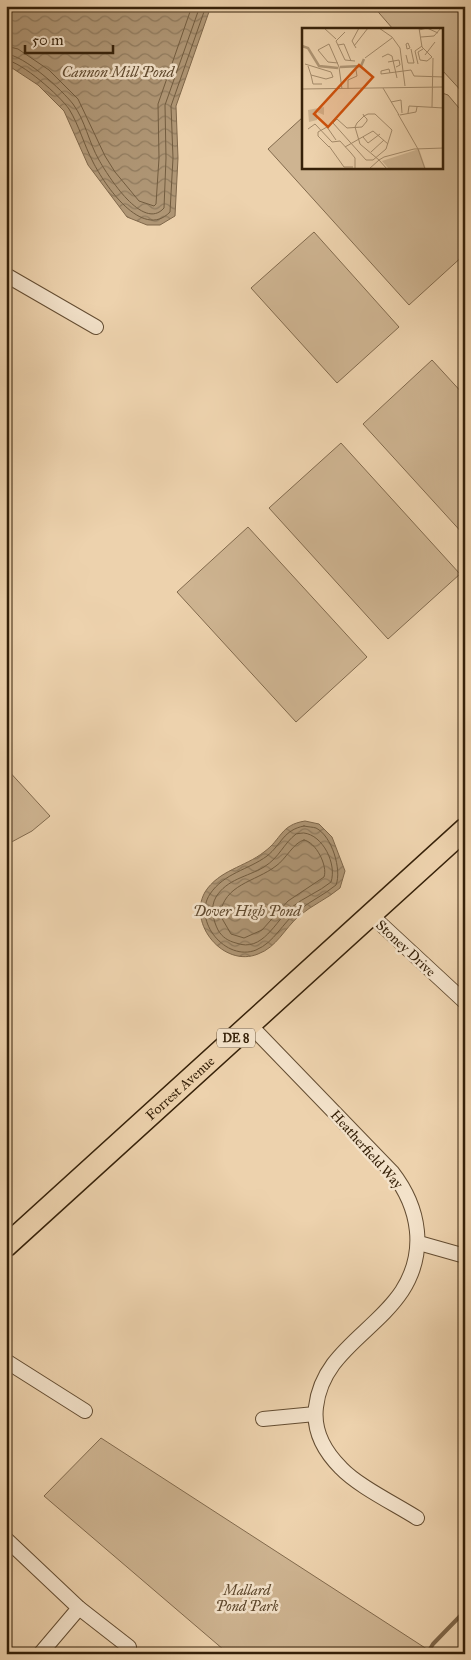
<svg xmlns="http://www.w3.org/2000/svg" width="471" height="1660" font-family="'IM FELL Great Primer',serif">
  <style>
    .green { fill: #ceb491; stroke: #826a4d }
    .water { fill: url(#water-waves); stroke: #7f674a }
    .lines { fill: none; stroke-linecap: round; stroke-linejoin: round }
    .shore { stroke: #725c3f; stroke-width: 1 }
    .stream { stroke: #7f674a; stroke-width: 4 }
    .minor-casing { stroke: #644d32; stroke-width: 16 }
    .highway-casing { stroke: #362109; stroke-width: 24 }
    .minor { stroke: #f3e2ca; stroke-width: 14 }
    .highway { stroke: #edd2ad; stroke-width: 21 }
    .labels { text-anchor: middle; stroke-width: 5; stroke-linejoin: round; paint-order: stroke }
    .shield { fill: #f3e2ca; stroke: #6f5b43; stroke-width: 1 }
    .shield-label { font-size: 12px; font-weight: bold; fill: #362109 }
    .street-label { font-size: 14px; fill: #362109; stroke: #f3e2ca }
    .park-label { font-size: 14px; font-style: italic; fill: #5c462b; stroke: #f3e2ca }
    .water-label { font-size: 15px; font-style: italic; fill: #604a2f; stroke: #f3e2ca }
    .inset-river { fill: none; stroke: #af9675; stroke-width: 2.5 }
    .inset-road { fill: none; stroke: #a48b6b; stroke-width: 1 }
    .view { fill: #cd510c; fill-opacity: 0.15; stroke: #cd510c; stroke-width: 2.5 }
    .inset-edge { fill: none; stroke: #362109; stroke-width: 2.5 }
  </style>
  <defs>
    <pattern id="water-waves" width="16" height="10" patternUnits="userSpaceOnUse" patternTransform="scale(1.25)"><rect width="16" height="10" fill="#af9675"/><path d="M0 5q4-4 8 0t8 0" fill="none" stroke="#8f7a5e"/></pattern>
  </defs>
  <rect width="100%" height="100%" fill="#edd2ad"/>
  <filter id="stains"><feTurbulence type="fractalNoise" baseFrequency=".004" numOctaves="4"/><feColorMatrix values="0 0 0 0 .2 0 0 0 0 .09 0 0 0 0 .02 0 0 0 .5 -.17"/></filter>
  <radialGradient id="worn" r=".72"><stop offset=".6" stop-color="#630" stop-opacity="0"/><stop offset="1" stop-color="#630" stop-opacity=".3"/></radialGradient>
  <g class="green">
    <path d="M373,6H465V95L442,70V29H393Z"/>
    <path d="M442,93L448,95L459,108L465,103V254L409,305L268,149L303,117L304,168H442Z"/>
    <path d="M314,232L399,327L337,383L251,288Z"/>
    <path d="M432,360L465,396V536L363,424Z"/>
    <path d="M341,443L460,574L388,639L269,508Z"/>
    <path d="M248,527L367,657L296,722L177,592Z"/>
    <path d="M6,768L50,816L32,831L6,845Z"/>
    <path d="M101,1438L433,1653L432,1654H222L224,1650L44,1496Z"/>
  </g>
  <g class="water">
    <path d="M16,6H211L176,106L178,158L175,216L160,225H147L127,217L88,165L64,111L38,85L6,64V10Z"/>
    <path d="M305,821L319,824L332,837L345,871L340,888C327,899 312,905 299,916C284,929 277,947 258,954C224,968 187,924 205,892C219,870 245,867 264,852C282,839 280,825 305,821Z"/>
  </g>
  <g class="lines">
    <g class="shore">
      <path d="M6,46L18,49L49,70L78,99L105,156L115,172L139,201L154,206L156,204L159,158L158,104L192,6"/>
      <path d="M6,54C24,55 62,90 73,104C85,120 89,143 99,160C108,176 143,232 164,208L166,158L165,105L200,6"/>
      <path d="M6,60C22,62 60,96 69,109C79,125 84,145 93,162C104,184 142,241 170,212L173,158L171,106L206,6"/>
      <path d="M304,826C308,827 313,827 316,828C332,836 342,870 336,885C324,895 310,901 298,911C282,923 275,942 256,950C226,962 192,921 210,894C224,873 248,870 267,856C282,844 283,830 304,826Z"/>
      <path d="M304,833C323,835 337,864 331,882C319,892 304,897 292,907C275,921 263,953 236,943C228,941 222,937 218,930C213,920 210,907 216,897C227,879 247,877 264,867C280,857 283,844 296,834Z"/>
      <path d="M304,840C316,842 328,866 324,877L288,901L262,930L244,938L231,934L220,915C224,884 255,882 276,866C286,859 294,842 304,840Z"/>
    </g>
    <path class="stream" d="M427,1654L433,1644L465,1611"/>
    <g class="minor-casing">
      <g id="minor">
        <path d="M6,275L96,327"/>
        <path d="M370,914L465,1002"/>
        <path d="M250,1025L392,1172C420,1208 427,1252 402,1291C374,1333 322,1353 316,1407C313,1431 325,1452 341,1468C358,1486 395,1504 417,1518"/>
        <path d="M419,1243L465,1256"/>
        <path d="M6,1361L85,1411"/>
        <path d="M263,1419L315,1414"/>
        <path d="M6,1539L79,1608L129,1647L124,1654"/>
        <path d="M40,1654L79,1608"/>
      </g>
    </g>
    <g class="highway-casing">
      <g id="highway">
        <path id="s1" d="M6,1246L465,829"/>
      </g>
    </g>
    <use href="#minor" class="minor"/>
    <use href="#highway" class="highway"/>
  </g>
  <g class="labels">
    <rect class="shield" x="217" y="1028.5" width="38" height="19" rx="4"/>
    <g class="shield-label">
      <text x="236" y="1042">DE 8</text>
    </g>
    <g class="street-label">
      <text transform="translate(406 948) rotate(43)" y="5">Stoney Drive</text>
      <text dy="5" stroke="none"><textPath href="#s1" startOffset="235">Forrest Avenue</textPath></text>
      <text transform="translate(367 1149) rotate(48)" y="5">Heatherfield Way</text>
    </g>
    <g class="park-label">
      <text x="247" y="1595">Mallard<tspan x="247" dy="16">Pond Park</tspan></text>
    </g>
    <g class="water-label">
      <text x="118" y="77">Cannon Mill Pond</text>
      <text x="247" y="916">Dover High Pond</text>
    </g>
  </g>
  <g transform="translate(302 28)">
    <rect width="141" height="141" fill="#edd2ad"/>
    <path d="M22,79V87L15,84V92L7,94L6,82ZM117,121L124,141H87L80,133Z" fill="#ceb491"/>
    <path class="inset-river" d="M0,18L6,20L17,38L36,40M38,39L59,38L62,31"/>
    <path class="inset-road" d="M22,0L34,11M77,0L90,9L98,20L103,58M117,0L120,19L130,29M117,2L125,0L136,5M43,4L34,13L43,32L53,33M119,9L132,8L139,0M106,15L108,20L105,21L104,16ZM36,17L42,16L49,33M52,18L66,0M54,20L50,13L57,0M121,21L116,24L118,32L125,33L130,29M104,27L106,35H112L109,21M123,27L133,14M80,29L86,26L90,28L95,50M63,30L90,10M86,34L97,32L98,37L94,39M36,35L26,34L16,22L27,16L34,32L37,39L40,61M3,36L29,44L31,49L24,51L9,47L6,38M116,36L113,23L120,18M79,46L109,42L112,48L142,49M79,46V43L87,41L88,45M9,47L11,56H20M81,60L97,87M0,61L142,59M46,61V52L55,48L54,42M89,74L99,72L100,85M130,79L131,30M106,85L107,78L142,80M96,86L116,121M98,87L114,84L115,79M53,99L55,95L62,88L66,86H73L90,102L84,121L71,132H64L31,95L35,91L45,100L60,99L65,93V91L62,88L61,86M53,99L58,116L77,132L67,141M6,101L13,96L30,114M61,109L66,115L78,106M30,114L38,113L49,125L53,130V141M27,118L42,139H51M27,119L16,108V104L25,99L34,112M43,119L71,103L86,116M116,121L123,141M69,124L82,112M85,141L77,132L82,129L112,121L142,120"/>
    <path class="view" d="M57,37L71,49L26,99L12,86Z"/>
    <rect width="141" height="141" class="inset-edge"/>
  </g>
  <rect width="471" height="1660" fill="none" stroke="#edd2ad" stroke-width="25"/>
  <rect x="8" y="8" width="456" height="1645" fill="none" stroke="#362109" stroke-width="2.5"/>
  <rect x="12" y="12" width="446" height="1635" fill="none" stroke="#362109"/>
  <path d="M25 45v8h88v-8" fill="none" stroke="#362109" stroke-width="2.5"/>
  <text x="32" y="45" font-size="15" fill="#362109" stroke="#f3e2ca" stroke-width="4" paint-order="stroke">50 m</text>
  <rect width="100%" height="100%" filter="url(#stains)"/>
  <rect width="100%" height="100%" fill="url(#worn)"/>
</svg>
